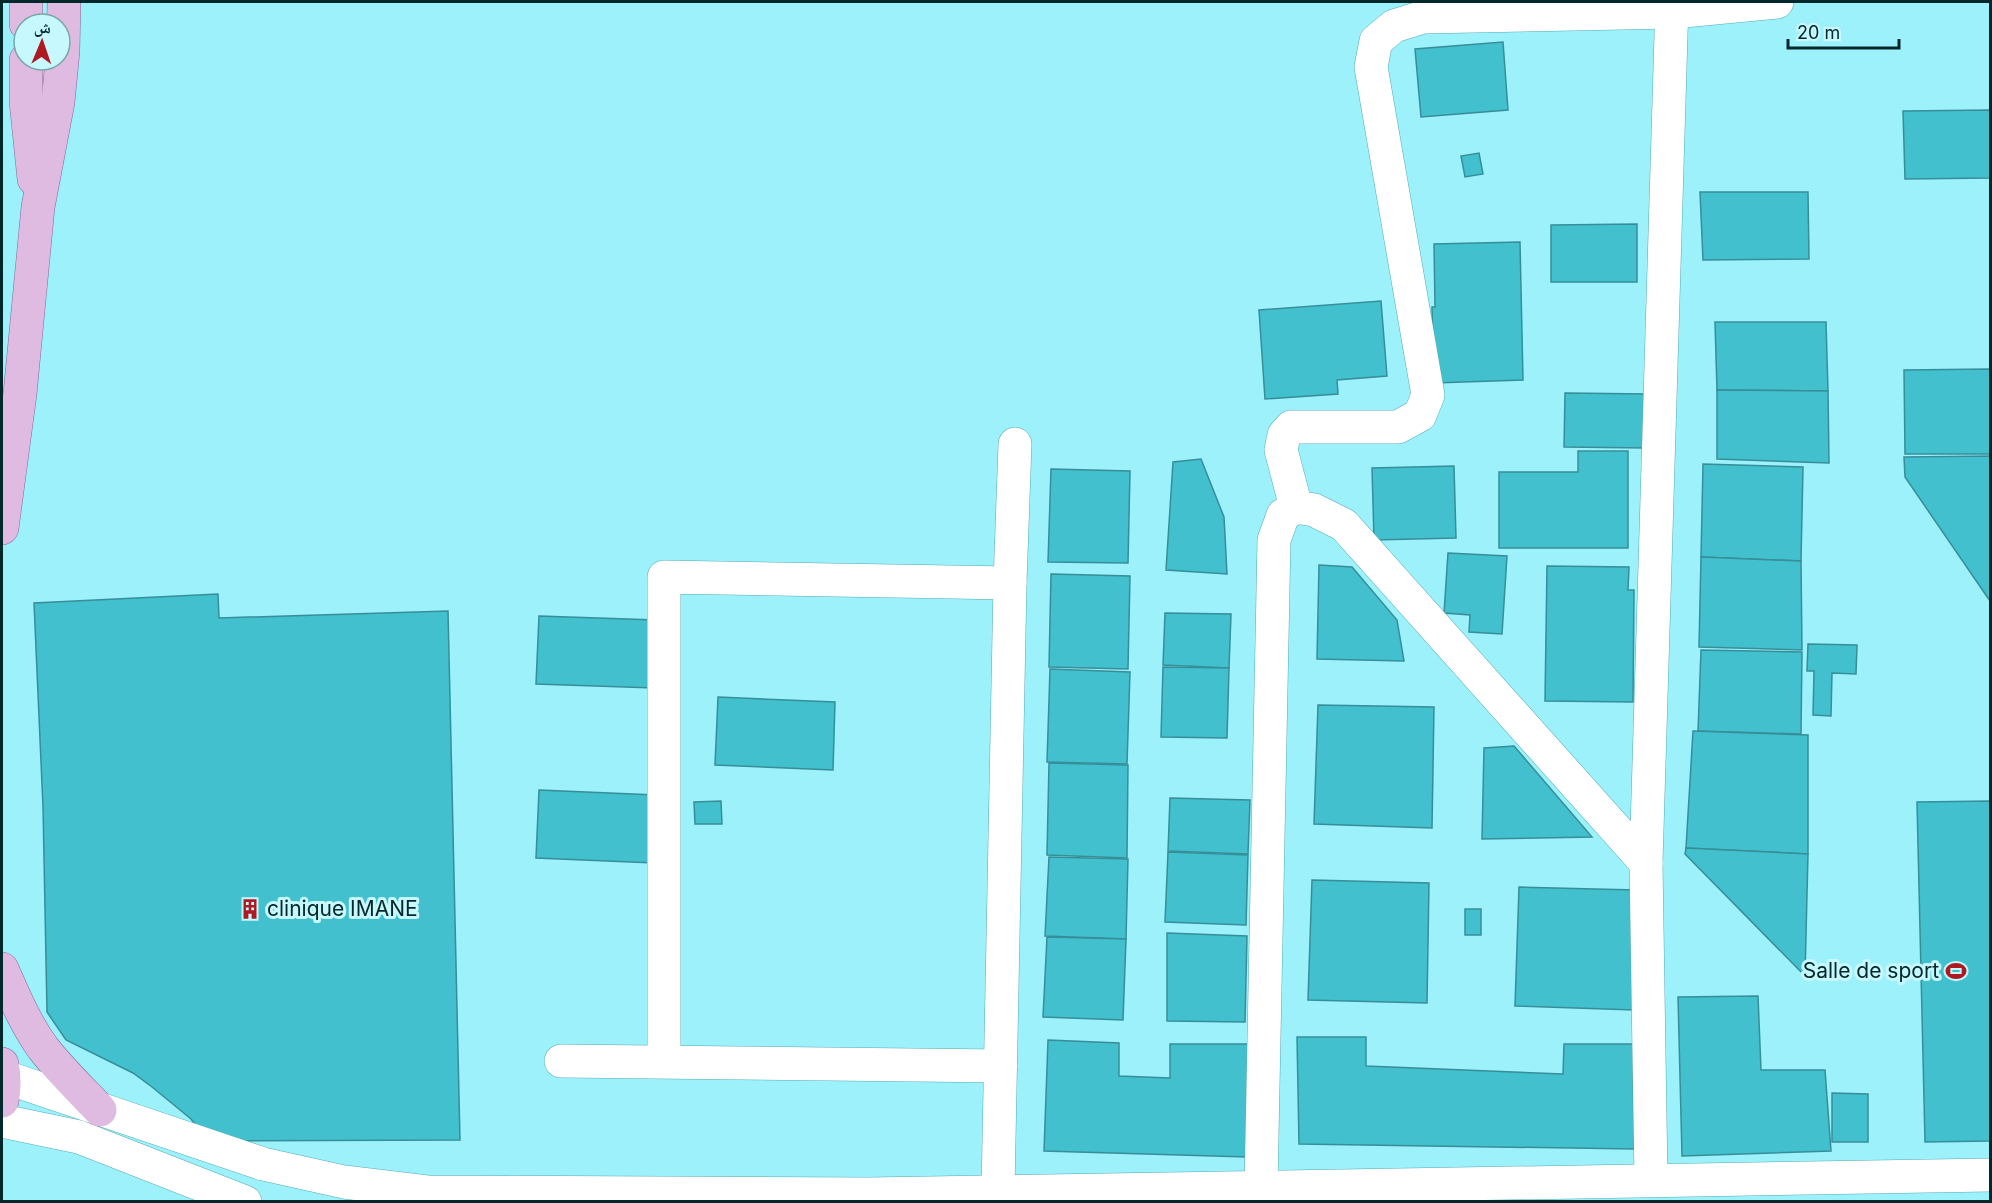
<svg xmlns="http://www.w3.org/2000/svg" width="1992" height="1203" font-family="Inter,'Noto Naskh Arabic',sans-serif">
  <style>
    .building { fill: #42c0ce; stroke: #378e98; stroke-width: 1.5 }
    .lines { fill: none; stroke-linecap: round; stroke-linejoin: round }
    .street-casing { stroke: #56abb5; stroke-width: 34 }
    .primary-casing { stroke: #856a95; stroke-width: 34 }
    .street { stroke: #fff; stroke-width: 33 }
    .primary { stroke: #e0bbe1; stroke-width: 33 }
    .labels { text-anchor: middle; stroke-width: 6; stroke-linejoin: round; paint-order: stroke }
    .poi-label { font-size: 21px; fill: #02282c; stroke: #c7f8fe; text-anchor: start }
  </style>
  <rect width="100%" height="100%" fill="#9cf1fb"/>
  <g class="building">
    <path d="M1503,42L1508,110L1421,117L1415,49Z"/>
    <path d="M1990,110V178L1905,179L1903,111Z"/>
    <path d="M1479,153L1483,174L1465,177L1461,156Z"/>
    <path d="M1700,192H1808L1809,259L1703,260Z"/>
    <path d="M1637,224V282H1551V225Z"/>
    <path d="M1520,242L1523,380L1434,383L1432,307H1435L1434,244Z"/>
    <path d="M1381,301L1387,376L1337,380L1338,394L1265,399L1259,310Z"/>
    <path d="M1715,322H1826L1828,391L1717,390Z"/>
    <path d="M1990,369V454H1905L1904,370Z"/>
    <path d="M1717,390L1828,391L1829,463L1717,459Z"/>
    <path d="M1565,393L1648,394L1647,448L1564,447Z"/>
    <path d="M1578,451H1628V548H1499V472H1578Z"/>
    <path d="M1990,456V601L1905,477L1904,457Z"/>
    <path d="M1201,459L1224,517L1227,574L1166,570L1173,462Z"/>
    <path d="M1703,464L1803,467L1801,561L1701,557Z"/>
    <path d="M1454,466L1456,538L1374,540L1372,468Z"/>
    <path d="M1051,469L1130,471L1128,563L1048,562Z"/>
    <path d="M1448,553L1507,556L1502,634L1469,632L1470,615L1444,613Z"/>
    <path d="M1701,557L1801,561L1802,650L1699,647Z"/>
    <path d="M1319,565L1352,567L1397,620L1404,661L1317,659Z"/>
    <path d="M1547,566L1629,567L1628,590H1634L1633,702L1545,701Z"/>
    <path d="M1051,574L1130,576L1128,669L1049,667Z"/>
    <path d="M218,594L219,618L448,611L460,1140L209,1141L191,1119L152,1087L133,1073L66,1040L47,1012L43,807L34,603Z"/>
    <path d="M1165,613L1231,614L1229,668L1163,665Z"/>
    <path d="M539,616L656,620L654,688L536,684Z"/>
    <path d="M1808,644L1857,645L1856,674L1832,673L1831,716L1813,715L1814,671H1807Z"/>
    <path d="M1701,650L1802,652L1801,734L1698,731Z"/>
    <path d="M1163,667L1229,668L1227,738L1161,737Z"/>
    <path d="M1050,669L1130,672L1127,764L1047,762Z"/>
    <path d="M718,697L835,702L833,770L715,765Z"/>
    <path d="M1318,705L1434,707L1432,828L1314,824Z"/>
    <path d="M1693,731L1808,735V854L1686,848Z"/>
    <path d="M1514,746L1592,837L1482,839L1484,748Z"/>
    <path d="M1049,763L1128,765L1127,858L1047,855Z"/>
    <path d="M539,790L656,795L654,863L536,858Z"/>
    <path d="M1170,798L1250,800L1248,854L1168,851Z"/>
    <path d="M721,801L722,824H695L694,802Z"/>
    <path d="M1990,801V1141L1925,1142L1917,802Z"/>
    <path d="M1686,848L1808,854L1805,976L1685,854Z"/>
    <path d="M1168,852L1248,855L1246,925L1165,922Z"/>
    <path d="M1049,857L1128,859L1126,939L1045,936Z"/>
    <path d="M1312,880L1429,883L1427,1003L1308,1000Z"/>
    <path d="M1519,887L1636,890L1634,1010L1515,1006Z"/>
    <rect x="1465" y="909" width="16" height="26"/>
    <path d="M1167,933L1247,936L1245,1022L1167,1021Z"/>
    <path d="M1047,937L1126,939L1123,1020L1043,1017Z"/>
    <path d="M1758,996L1761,1070H1825L1831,1151L1682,1156L1678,997Z"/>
    <path d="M1297,1037H1366V1066L1563,1074L1564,1044H1633L1634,1149L1299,1144Z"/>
    <path d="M1048,1040L1119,1043V1076L1170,1078V1044H1248L1247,1157L1044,1151Z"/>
    <path d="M1832,1093L1868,1094V1142H1832Z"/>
  </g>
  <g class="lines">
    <g class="street-casing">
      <g id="street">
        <path d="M1296,507L1281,450L1284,435L1291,427H1398L1420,415L1428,395L1371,67L1376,41L1394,26L1423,17L1673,12L1777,2"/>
        <path d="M561,1061L1001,1066"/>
        <path d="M664,1061V577L1010,583"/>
        <path d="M5,1077L263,1164L344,1182L427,1192L868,1194L1990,1175"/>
        <path d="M2,1121L79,1137L245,1202"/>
        <path d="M1651,1180L1646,863L1672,2"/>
        <path d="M1261,1187L1274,540L1283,515L1296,507L1314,510L1344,525L1646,863"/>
        <path d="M998,1191L1010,583L1015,444"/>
      </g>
    </g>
    <g class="primary-casing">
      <g id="primary">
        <path d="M26,24V2"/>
        <path d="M26,60V101L34,179"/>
        <path d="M2,528L20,394L38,207L58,102L63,51L64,2"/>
        <path d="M2,969C14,996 25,1023 43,1048C60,1070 81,1090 100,1110"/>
        <path d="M2,1064C5,1078 5,1088 2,1101"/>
      </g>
    </g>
    <use href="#street" class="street"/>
    <use href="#primary" class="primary"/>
  </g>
  <defs>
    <g id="building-bare" transform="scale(1.62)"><path d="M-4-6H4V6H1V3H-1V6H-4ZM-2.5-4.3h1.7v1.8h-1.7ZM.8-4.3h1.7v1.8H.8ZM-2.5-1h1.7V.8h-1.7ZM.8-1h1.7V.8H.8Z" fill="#ad1a21" stroke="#c7f8fe" stroke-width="2.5" paint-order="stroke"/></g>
    <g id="stadium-bare" transform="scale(1.62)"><path d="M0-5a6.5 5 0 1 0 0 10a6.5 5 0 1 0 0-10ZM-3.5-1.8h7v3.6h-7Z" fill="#ad1a21" stroke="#c7f8fe" stroke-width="2.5" paint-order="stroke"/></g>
  </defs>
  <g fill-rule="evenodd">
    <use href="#building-bare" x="250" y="909"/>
    <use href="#stadium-bare" x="1956" y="971"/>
  </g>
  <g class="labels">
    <g class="poi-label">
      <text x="267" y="916">clinique IMANE</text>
      <text x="1939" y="978" text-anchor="end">Salle de sport</text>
    </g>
  </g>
  <rect width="1992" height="1203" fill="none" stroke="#02282c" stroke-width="6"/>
  <g transform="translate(42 42) rotate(2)"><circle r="28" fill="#c7f8fe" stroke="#78a5aa" stroke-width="1.5"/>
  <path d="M0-4.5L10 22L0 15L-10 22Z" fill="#ad1a21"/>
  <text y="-9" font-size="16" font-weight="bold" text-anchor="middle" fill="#02282c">ش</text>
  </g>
  <path d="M1788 39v9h111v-9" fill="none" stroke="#02282c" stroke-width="3"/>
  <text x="1797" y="39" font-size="18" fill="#02282c" stroke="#c7f8fe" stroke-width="4.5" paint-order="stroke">20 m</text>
</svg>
